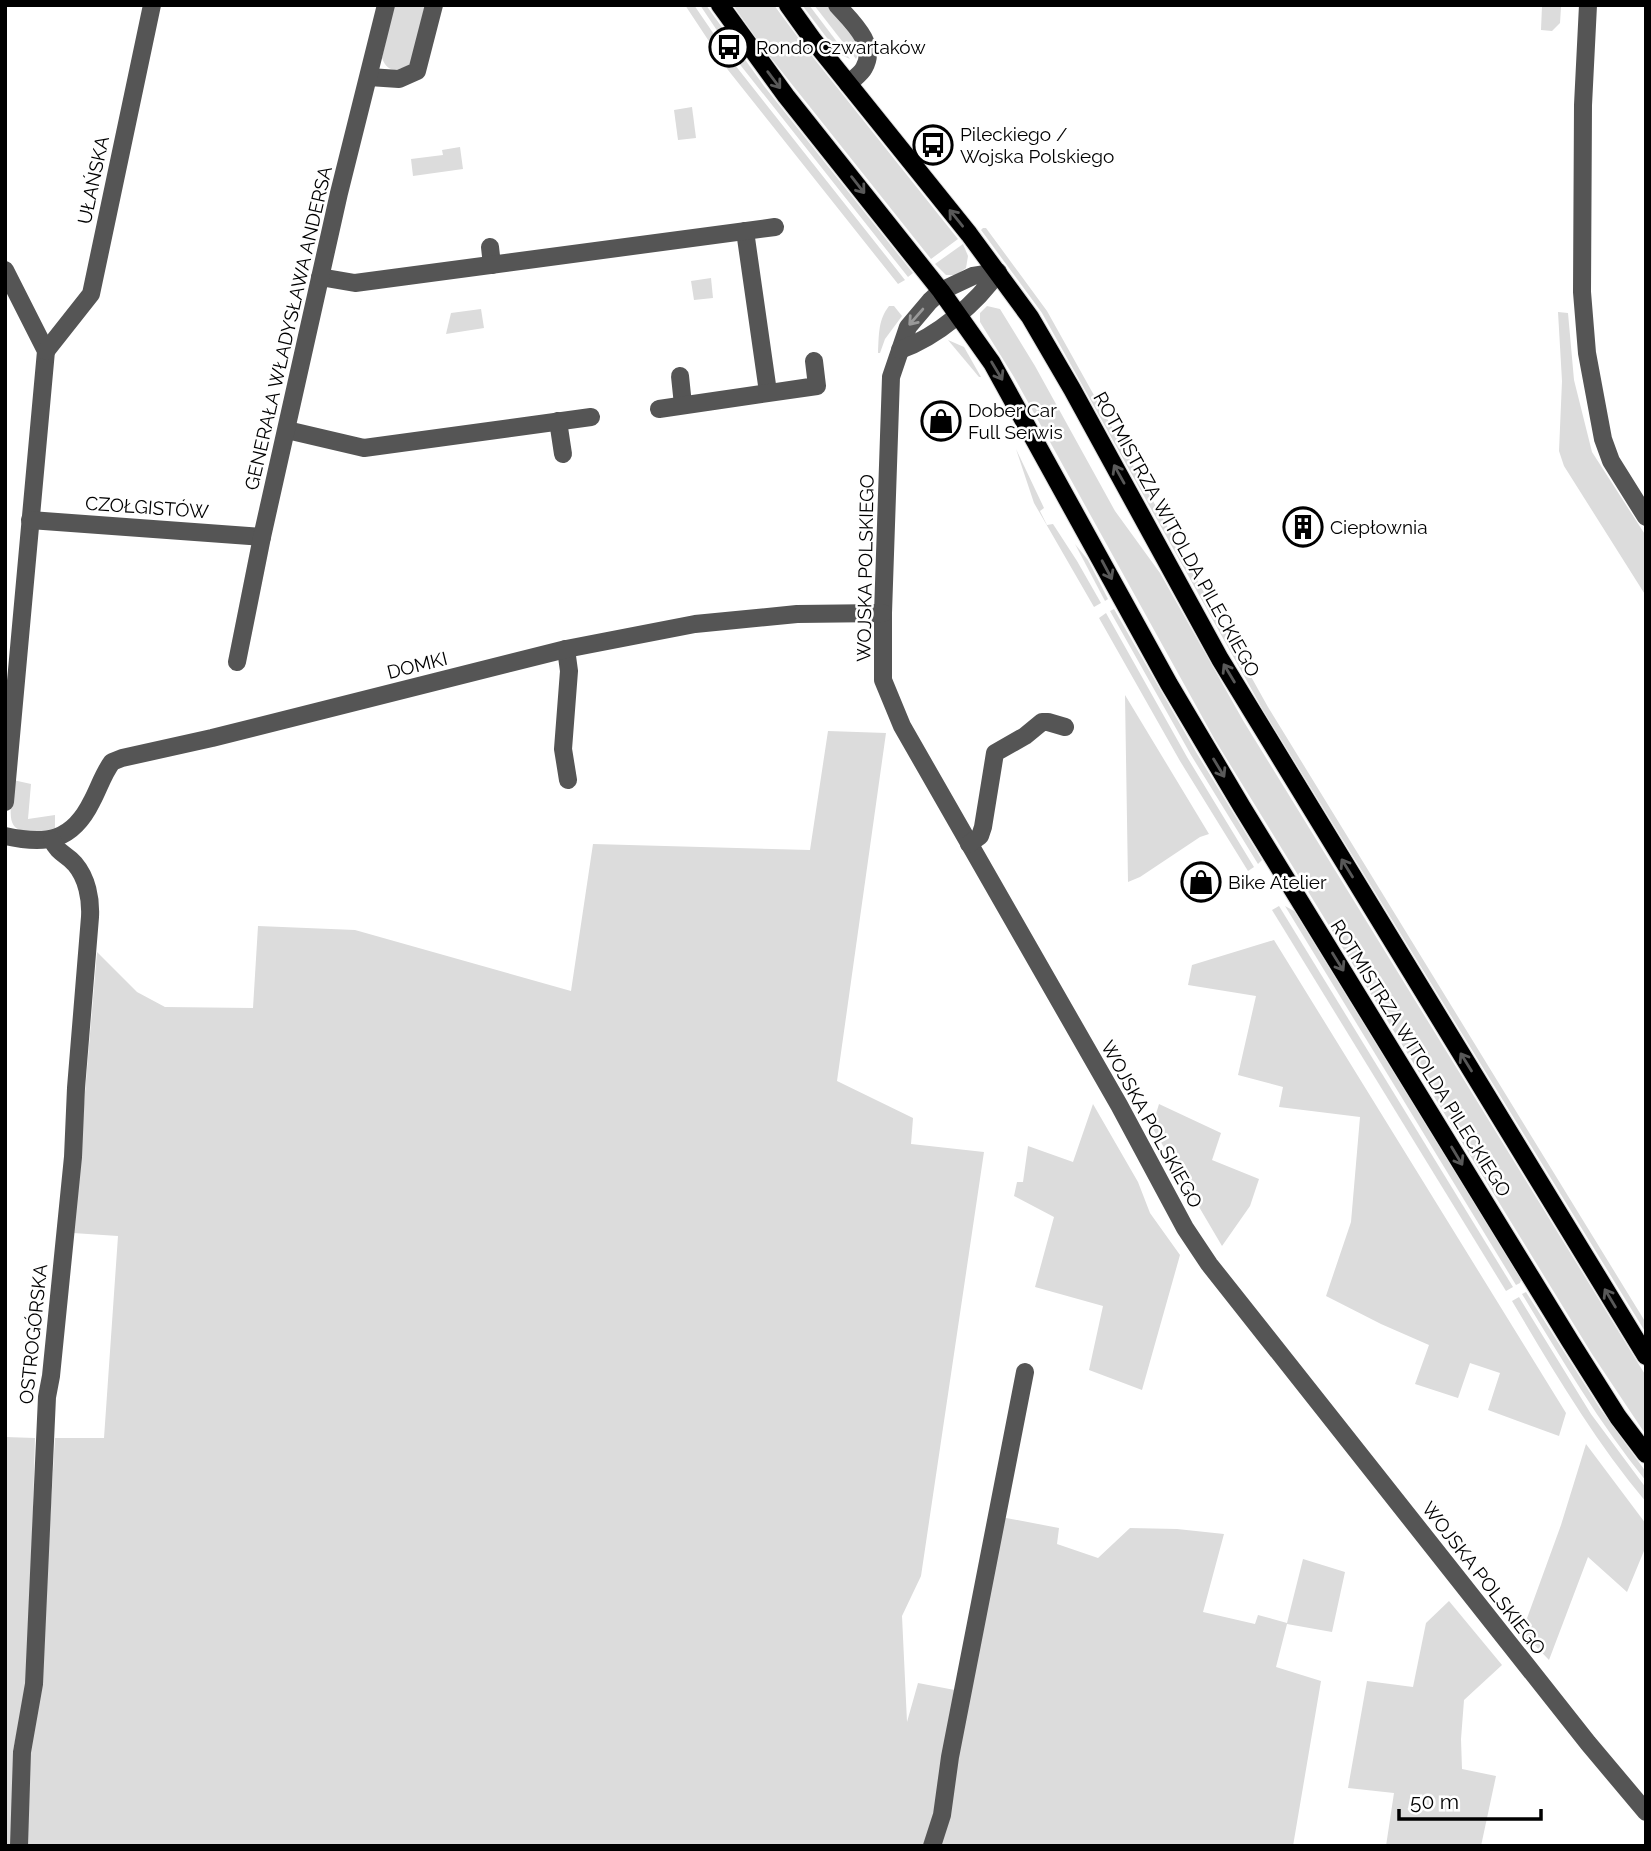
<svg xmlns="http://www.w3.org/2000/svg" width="1651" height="1851" font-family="Raleway,sans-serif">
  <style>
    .green { fill: #dcdcdc }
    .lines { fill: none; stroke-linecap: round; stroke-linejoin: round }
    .major-casing { stroke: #dbdbdb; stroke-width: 20 }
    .minor { stroke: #555; stroke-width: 18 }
    .major { stroke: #000; stroke-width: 18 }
    .oneway { stroke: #595959 }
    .oneway2 { stroke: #999 }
    .labels { text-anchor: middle; stroke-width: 5; stroke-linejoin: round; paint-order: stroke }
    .poi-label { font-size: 19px; fill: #000; stroke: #fff; text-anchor: start }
    .street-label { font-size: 19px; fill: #000; stroke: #fff }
  </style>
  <rect width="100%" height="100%" fill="#fff"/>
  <g class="green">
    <path d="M394,5H425L411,64C398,71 388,74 382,58Z"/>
    <path d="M685,5H694L735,65L905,280L898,284L728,70Z"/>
    <path d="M700,5H706L764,86L913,273L908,277L738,62Z"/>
    <path d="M733,5H774L808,51L958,239L931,259L763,48Z"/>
    <path d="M802,5H809L850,59L839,54Z"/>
    <path d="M814,5H826L857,42L859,52L856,59Z"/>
    <path d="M1542,6L1561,7L1560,23L1552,31L1541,30Z"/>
    <path d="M692,107L696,138L678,140L674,110Z"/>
    <path d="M460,147L463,169L413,176L411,159L443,155L442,150Z"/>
    <path d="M983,228H986L1047,311L1268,707L1646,1323V1333L1263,710L1042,313L981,230Z"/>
    <path d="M963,244L968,256L966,268L956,275H946L935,264Z"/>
    <path d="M711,278L713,298L694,300L691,281Z"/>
    <path d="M889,306H894L902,316L885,339L880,353H878C879,335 878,320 889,306Z"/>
    <path d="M987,306L1000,309L1035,366L1115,511L1160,573L1244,722L1646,1376V1435L1592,1354L1215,740L1014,377L980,322V313Z"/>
    <path d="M481,309L484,328L446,334L451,313Z"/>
    <path d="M1558,312L1568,313L1574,380L1592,452L1646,536V596L1564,466L1559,451L1562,381Z"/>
    <path d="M948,340L964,347L981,377H979Z"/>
    <path d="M1016,449L1044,508L1040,511L1047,525L1053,524L1077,561L1101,603L1094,607L1034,503Z"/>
    <path d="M1075,544L1088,560L1108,599L1105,601Z"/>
    <path d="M1114,609L1196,752L1262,860L1258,864L1191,755L1110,611Z"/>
    <path d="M1106,613L1187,757L1254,867L1248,871L1180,761L1099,618Z"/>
    <path d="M1125,695L1209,834L1200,837L1140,877L1128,882Z"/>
    <path d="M828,731L886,733L837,1081L913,1118L911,1144L984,1152L921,1576L902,1616L907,1722L918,1683L960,1691L929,1846H27L29,1753L40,1685L55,1438H104L118,1236L73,1233L97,952L137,992L165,1007L253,1008L258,926L355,930L571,991L593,844L810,850Z"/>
    <path d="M13,780L31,784L28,819L55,815V830C2,837 10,824 13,780Z"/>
    <path d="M1279,906L1513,1287L1506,1291L1272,910Z"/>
    <path d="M1285,906L1294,911L1521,1280L1520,1283L1516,1285Z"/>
    <path d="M1274,940L1566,1413L1559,1436L1488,1410L1500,1373L1470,1363L1458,1398L1415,1384L1429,1345L1381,1324L1326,1296L1351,1222L1360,1117L1279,1107L1283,1087L1238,1075L1256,996L1188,985L1192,965Z"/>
    <path d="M1093,1104L1138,1182L1150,1213L1180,1255L1142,1390L1089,1370L1103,1306L1035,1287L1054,1217L1014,1196L1017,1182H1023L1028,1146L1073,1162Z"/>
    <path d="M1159,1104L1221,1133L1212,1160L1259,1179L1250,1206L1222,1246L1152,1127Z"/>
    <path d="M1526,1292L1601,1410L1646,1472V1481C1599,1423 1561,1358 1522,1294Z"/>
    <path d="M1519,1297L1591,1414L1646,1488V1502C1594,1440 1553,1370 1512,1301Z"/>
    <path d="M5,1437L35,1438L28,1684L13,1750L12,1846H5Z"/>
    <path d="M1586,1444L1646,1524V1546L1627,1592L1588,1557L1549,1660L1522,1632L1561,1525Z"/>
    <path d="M1001,1517L1059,1528L1057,1544L1098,1558L1130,1528L1177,1529L1224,1534L1203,1612L1255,1624L1258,1615L1287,1623L1303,1559L1345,1572L1332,1632L1287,1624L1276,1667L1321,1681L1293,1846H936Z"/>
    <path d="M1449,1601L1502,1665L1464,1700L1461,1739L1462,1769L1496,1776L1481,1846H1386L1394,1793L1348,1788L1367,1681L1413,1687L1426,1623Z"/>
  </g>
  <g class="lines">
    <g class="major-casing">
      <g id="major">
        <path d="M720,5L786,96L941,291L992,363L1169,684L1242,807L1570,1341L1618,1417L1646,1454"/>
        <path d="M788,5L813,40L969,234L1030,317L1072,389L1220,659L1646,1356"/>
      </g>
    </g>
    <g class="minor">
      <path d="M837,5C851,21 878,44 864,68C861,74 853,79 848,84"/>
      <path d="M1588,5L1583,105L1582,292L1587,353L1603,439L1611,461L1646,517"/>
      <path d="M369,77L399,79L417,71L434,5"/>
      <path d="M745,231L768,392"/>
      <path d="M490,247L492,265"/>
      <path d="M5,270L46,351L5,802"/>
      <path d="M998,272L973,276L941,291L930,301L908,327L891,377L883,613V680L902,726L1119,1105L1185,1228L1209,1264L1588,1743L1646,1812"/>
      <path d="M320,277L355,283L775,227"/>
      <path d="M900,350C937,337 977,303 998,272"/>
      <path d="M46,351L91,294L152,5"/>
      <path d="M680,376L683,405"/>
      <path d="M659,409L817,386L814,361"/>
      <path d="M558,421L563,454"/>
      <path d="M287,430L364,448L591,417"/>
      <path d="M30,520L262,537"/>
      <path d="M566,649L569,671L563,749L568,780"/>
      <path d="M237,662L262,537L339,193L386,5"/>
      <path d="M5,836C46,845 72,842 92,801C99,788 103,774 112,762L122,758L212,738L566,649L695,624L797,614L883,613"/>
      <path d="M969,844L980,836L983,827L995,753L1025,736L1042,722H1048L1065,727"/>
      <path d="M19,1846L22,1752L34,1684L47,1397L51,1376L73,1157L76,1088L90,917C91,899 87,878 75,864C66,853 59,855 52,840"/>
      <path d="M932,1846L942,1815L950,1757L1025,1372"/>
    </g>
    <use href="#major" class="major"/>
  </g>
  <defs><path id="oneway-shaft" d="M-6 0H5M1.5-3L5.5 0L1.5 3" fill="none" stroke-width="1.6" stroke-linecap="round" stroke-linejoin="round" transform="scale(1.75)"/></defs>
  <g class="oneway">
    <use href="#oneway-shaft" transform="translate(774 80) rotate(53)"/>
    <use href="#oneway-shaft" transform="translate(858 185) rotate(52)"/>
    <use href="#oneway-shaft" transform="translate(956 218) rotate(-129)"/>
    <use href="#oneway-shaft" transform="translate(997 371) rotate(59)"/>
    <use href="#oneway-shaft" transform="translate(1119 474) rotate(-119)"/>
    <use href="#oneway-shaft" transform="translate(1107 570) rotate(62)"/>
    <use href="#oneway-shaft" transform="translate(1229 673) rotate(-121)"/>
    <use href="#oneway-shaft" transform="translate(1219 768) rotate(59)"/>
    <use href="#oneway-shaft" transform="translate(1347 868) rotate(-122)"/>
    <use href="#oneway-shaft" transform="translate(1338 962) rotate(58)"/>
    <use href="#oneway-shaft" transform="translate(1466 1062) rotate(-122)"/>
    <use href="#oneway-shaft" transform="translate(1457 1156) rotate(59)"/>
    <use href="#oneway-shaft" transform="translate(1610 1298) rotate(-121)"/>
  </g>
  <use class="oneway2" href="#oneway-shaft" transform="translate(916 317) rotate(131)"/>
  <defs>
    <g id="bus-ring" transform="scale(2.0125)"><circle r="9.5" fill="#fff" stroke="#000" stroke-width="1.5"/><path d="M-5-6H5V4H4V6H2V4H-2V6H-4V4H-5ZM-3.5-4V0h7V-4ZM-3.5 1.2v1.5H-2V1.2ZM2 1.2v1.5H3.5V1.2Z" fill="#000"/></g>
    <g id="shop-ring" transform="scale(2.0125)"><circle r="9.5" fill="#fff" stroke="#000" stroke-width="1.5"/><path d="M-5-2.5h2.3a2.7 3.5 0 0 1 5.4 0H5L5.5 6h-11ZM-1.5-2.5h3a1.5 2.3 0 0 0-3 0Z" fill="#000"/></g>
    <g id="building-ring" transform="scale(2.0125)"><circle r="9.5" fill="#fff" stroke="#000" stroke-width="1.5"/><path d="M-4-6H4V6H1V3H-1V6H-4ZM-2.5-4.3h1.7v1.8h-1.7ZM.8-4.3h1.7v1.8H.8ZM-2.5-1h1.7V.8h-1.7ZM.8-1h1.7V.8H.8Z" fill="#000"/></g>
  </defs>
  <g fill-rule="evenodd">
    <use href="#bus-ring" x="729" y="47"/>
    <use href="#bus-ring" x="933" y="145"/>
    <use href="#shop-ring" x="941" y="421"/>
    <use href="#building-ring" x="1303" y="527"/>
    <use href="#shop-ring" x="1201" y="882"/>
  </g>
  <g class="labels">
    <g class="poi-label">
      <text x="756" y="54">Rondo Czwartaków</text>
      <text x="960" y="141">Pileckiego /<tspan x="960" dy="22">Wojska Polskiego</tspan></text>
      <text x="968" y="417">Dober Car<tspan x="968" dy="22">Full Serwis</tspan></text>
      <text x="1330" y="534">Ciepłownia</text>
      <text x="1228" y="889">Bike Atelier</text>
    </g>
    <g class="street-label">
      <text transform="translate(93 180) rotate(-78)" y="7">UŁAŃSKA</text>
      <text transform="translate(288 328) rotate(-77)" y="7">GENERAŁA WŁADYSŁAWA ANDERSA</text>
      <text transform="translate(147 507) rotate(4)" y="7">CZOŁGISTÓW</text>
      <text transform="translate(1177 534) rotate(61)" y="7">ROTMISTRZA WITOLDA PILECKIEGO</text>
      <text transform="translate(865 568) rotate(-89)" y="7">WOJSKA POLSKIEGO</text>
      <text transform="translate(417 665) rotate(-14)" y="7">DOMKI</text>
      <text transform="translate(1421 1058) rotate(58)" y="7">ROTMISTRZA WITOLDA PILECKIEGO</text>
      <text transform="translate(1152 1124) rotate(61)" y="7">WOJSKA POLSKIEGO</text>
      <text transform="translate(33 1334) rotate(-84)" y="7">OSTROGÓRSKA</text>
      <text transform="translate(1484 1578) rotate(52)" y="7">WOJSKA POLSKIEGO</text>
    </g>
  </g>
  <rect width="1651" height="1851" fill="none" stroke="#000000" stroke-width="14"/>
  <path d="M1399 1809v10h142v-10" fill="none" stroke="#000000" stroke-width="3.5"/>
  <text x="1410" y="1809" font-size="21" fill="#000000" stroke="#ffffff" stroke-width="5" paint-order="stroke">50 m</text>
</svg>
